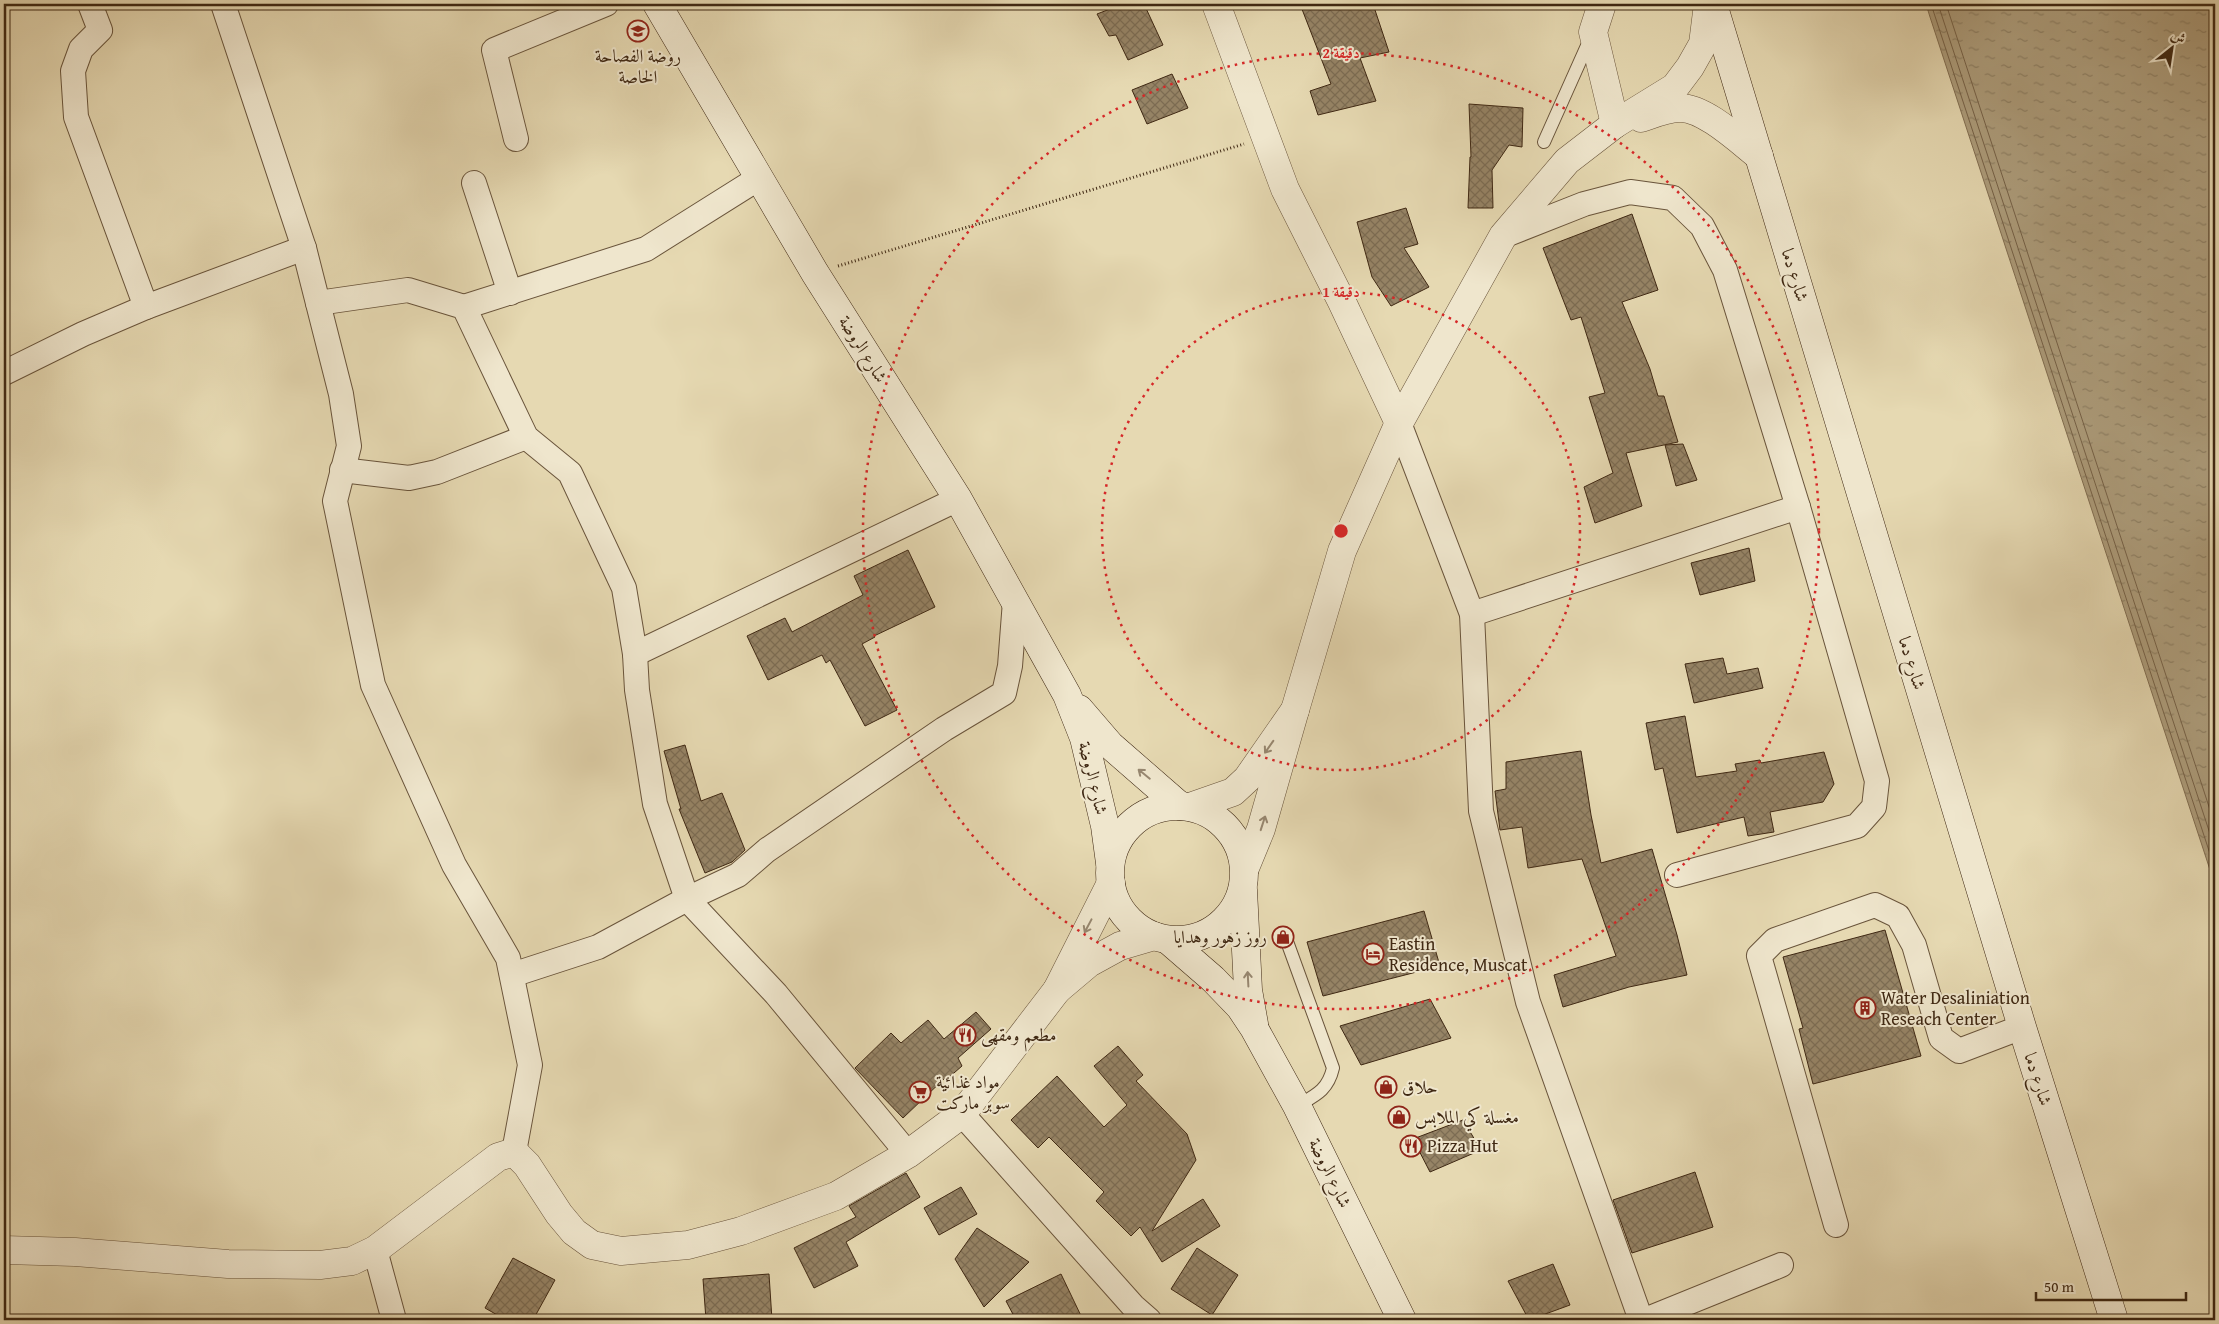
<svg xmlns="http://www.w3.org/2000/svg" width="2219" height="1324" font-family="'Gentium Book Plus',Amiri,serif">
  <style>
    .water { fill: url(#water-ripples); stroke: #816e52 }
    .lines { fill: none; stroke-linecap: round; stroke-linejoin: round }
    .shore { stroke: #766248; stroke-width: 1 }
    .building { fill: url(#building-cross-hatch); stroke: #3f2813 }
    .service-casing { stroke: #69543b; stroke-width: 14 }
    .minor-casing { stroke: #69543b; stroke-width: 26 }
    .tertiary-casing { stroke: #69543b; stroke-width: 29 }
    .secondary-casing { stroke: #3f2813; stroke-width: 29 }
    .path { stroke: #3f2813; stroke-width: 3; stroke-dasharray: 1 2.5; stroke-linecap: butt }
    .service { stroke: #efe6cd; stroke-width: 12 }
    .minor { stroke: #efe6cd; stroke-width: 24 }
    .tertiary { stroke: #efe6cd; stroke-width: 28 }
    .secondary { stroke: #efe6cd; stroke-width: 28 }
    .oneway { stroke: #978770 }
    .ring { fill: none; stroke: #d62828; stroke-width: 2.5; stroke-dasharray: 2.5 5 }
    .labels { text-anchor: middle; stroke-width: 4; stroke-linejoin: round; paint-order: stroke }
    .poi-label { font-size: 18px; fill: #3f2813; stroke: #efe6cd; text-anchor: start }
    .street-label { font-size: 18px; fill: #3f2813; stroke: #efe6cd }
    .centre { fill: #d62828; stroke: #efe6cd; stroke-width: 2.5 }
    .ring-label { font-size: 15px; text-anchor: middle; font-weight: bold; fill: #d62828; stroke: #efe6cd; stroke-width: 4; stroke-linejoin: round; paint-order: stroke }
  </style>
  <defs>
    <pattern id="water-ripples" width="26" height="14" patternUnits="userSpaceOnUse" patternTransform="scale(1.25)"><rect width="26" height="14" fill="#ad9d7c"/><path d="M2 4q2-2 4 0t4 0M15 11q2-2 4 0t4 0" fill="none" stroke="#8e8064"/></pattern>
    <pattern id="building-cross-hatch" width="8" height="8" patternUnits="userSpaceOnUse" patternTransform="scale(1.25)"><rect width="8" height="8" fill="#968466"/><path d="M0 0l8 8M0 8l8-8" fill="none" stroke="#7c6c53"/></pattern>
  </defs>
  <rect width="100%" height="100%" fill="#e6d9b2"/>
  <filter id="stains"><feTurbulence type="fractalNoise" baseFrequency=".004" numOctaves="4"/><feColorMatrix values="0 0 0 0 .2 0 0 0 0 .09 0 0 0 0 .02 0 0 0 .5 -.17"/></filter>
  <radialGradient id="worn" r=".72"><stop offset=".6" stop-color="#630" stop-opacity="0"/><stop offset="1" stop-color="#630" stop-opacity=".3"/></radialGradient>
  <path class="water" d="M1926,4H2215V885L1930,17Z"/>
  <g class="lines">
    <g class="shore">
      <path d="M1931,4L2215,869"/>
      <path d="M1938,4L2215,849"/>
      <path d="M1946,4L2215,825"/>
    </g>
  </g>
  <g class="building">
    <path d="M1123,4H1144L1163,45L1128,60L1116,35L1109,36L1097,14Z"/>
    <path d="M1300,4H1373L1389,52L1360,58L1376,101L1318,115L1310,91L1331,84Z"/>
    <path d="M1172,74L1188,108L1147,124L1132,90Z"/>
    <path d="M1469,104L1523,108L1522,147L1509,145L1492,170L1493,208H1468L1470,157H1471Z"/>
    <path d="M1406,208L1418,244L1404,248L1429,287L1391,306L1372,277L1357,222Z"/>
    <path d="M1632,214L1658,290L1622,302L1650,369L1658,396H1664L1678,442L1626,453L1642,506L1595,523L1584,487L1613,473L1589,397L1605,393L1581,317L1571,320L1543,248Z"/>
    <path d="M1683,444L1697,480L1676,486L1665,445Z"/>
    <path d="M1749,548L1755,581L1700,595L1691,563Z"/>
    <path d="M908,550L935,607L874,636L875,637L862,644L897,710L865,726L830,660L826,663L822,655L768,680L747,636L785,618L792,632L863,595L854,576Z"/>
    <path d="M1723,658L1727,674L1758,668L1763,688L1694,703L1685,664Z"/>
    <path d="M1685,716L1696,777L1737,771L1735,764L1760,760L1761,763L1824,752L1834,784L1823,802L1770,812L1774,832L1748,836L1744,817L1677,833L1663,768L1655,770L1646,723Z"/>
    <path d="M685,745L701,801L722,793L745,850L732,862L705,873L679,809H681L664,751Z"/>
    <path d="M1581,751L1591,815L1601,863L1652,849L1677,935L1687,975L1629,987L1563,1007L1554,975L1616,956L1582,859L1528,868L1522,827L1500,830L1495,791L1506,789V762Z"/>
    <path d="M1424,911L1440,966L1323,996L1307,942Z"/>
    <path d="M1885,930L1921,1056L1813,1084L1799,1029L1803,1028L1783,957Z"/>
    <path d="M1430,999L1451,1038L1361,1065L1340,1026Z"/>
    <path d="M976,1012L991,1029L958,1058L962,1066L947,1079L946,1077L903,1118L855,1068L891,1033L901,1043L928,1020L944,1039Z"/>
    <path d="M1118,1046L1143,1075L1136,1081L1187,1134L1196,1160L1152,1231L1203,1199L1220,1226L1162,1262L1140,1227L1131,1236L1096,1201L1104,1192L1049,1137L1038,1148L1011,1120L1057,1076L1104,1127L1127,1105L1094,1066Z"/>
    <path d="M1463,1120L1481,1150L1430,1172L1413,1139Z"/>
    <path d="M1695,1172L1713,1227L1632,1253L1613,1200Z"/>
    <path d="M906,1173L920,1197L846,1242L858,1266L814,1288L794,1248L856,1217L849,1206Z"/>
    <path d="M961,1187L977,1214L939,1235L924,1208Z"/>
    <path d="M977,1228L1029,1262L984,1307L955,1259Z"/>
    <path d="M1197,1248L1238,1275L1212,1315L1171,1289Z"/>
    <path d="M513,1258L555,1280L533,1320H506L485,1308Z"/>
    <path d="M1553,1264L1570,1305L1529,1320L1508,1281Z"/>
    <path d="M769,1274L772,1320H706L703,1279Z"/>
    <path d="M1061,1274L1083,1320H1016L1006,1301Z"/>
  </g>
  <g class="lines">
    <g class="service-casing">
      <g id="service">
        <path d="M1544,142L1590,39"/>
        <path d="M1285,936L1333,1068C1328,1090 1316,1095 1297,1106"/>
      </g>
    </g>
    <g class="minor-casing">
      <g id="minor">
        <path d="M90,4L100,30L81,49L73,71L76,117L146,307L304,248"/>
        <path d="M223,4L304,248L341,394L349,446L335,501L373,685L454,865L508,958L530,1065L514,1152"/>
        <path d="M516,139L494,50L606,4"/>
        <path d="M474,183L510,293"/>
        <path d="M1503,236L1584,204L1630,192L1673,198L1702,226L1725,270L1798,507L1877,781L1874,807L1857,826L1677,875"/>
        <path d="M318,303L408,290L464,307L526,437L570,473L624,588L635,654L637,690L655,804L687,899L776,994L908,1154"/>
        <path d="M464,307L646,249L759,178"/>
        <path d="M4,373L83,334L146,307"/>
        <path d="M1399,423L1472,614L1481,811L1528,1002L1641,1320"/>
        <path d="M342,470L409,478L437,472L526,437"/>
        <path d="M1472,614L1798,507"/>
        <path d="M635,654L958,499"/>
        <path d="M512,975L598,947L687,899L738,875L767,850L944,729L1004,693L1010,666L1015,601"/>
        <path d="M962,1114L1133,1306L1149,1320"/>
        <path d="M1836,1225L1759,956L1775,940L1875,905L1898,916L1914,945L1941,1038L1959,1051L2022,1027"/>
        <path d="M375,1250L394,1320"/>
        <path d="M1645,1320L1781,1265"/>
      </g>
    </g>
    <g class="tertiary-casing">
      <g id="tertiary">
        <path d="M1216,4L1285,189L1342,302L1399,423"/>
        <path d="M1602,4L1593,32L1615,124"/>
        <path d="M1641,118C1653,114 1667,108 1679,108C1703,106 1741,142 1759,156"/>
        <path d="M1295,710L1342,551L1399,423L1503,236L1567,161L1615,124L1675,87L1690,67L1703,44L1708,4"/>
        <path d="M1190,807L1233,792L1247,779L1295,710L1261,829L1245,868"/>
        <path d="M1111,883L1057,990L1089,963L1120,946L1154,936"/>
        <path d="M4,1250L75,1252L228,1264L320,1265L352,1261L375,1250L498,1157L514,1152L527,1165L559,1214L574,1232L592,1245L621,1251L688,1245L741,1231L836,1196L908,1154L962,1114L1057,990"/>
      </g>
    </g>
    <g class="secondary-casing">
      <g id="secondary">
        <path d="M657,4L815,273L958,499L1067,695L1084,738L1105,826L1110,863"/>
        <path d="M1713,4L2022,1027L2114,1320"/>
        <path d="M1079,709L1110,745L1180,806"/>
        <circle cx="1177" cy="873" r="67"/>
        <path d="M1243,890L1248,990L1254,1024"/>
        <path d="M1168,940L1213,979L1240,1007L1254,1028L1297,1106L1402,1320"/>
      </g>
    </g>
    <path class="path" d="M838,266L1244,144"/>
    <use href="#service" class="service"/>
    <use href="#minor" class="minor"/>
    <use href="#tertiary" class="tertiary"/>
    <use href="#secondary" class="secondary"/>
  </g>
  <defs><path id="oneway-shaft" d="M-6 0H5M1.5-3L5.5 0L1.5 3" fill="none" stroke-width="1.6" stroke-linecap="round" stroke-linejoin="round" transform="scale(1.25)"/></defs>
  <g class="oneway">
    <use href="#oneway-shaft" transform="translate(1269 747) rotate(125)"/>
    <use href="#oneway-shaft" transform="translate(1144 774) rotate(-141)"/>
    <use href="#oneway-shaft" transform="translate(1263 823) rotate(-72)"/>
    <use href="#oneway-shaft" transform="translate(1088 926) rotate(118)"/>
    <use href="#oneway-shaft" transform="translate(1248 979) rotate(-93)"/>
  </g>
  <g class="ring">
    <circle cx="1341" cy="531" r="239"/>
    <circle cx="1341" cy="531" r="478"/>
  </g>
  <defs>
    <g id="school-ring" transform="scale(1.125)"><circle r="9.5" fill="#efe6cd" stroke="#8f2418" stroke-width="1.5"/><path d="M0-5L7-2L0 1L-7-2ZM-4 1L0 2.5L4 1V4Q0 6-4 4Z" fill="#8f2418"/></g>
    <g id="shop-ring" transform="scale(1.125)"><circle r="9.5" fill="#efe6cd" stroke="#8f2418" stroke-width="1.5"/><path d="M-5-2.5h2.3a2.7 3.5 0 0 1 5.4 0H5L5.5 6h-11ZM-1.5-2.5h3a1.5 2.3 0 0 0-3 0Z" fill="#8f2418"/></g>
    <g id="hotel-ring" transform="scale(1.125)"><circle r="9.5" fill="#efe6cd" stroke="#8f2418" stroke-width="1.5"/><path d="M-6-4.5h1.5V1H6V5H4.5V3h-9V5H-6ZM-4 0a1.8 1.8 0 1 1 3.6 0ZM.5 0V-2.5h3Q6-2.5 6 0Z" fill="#8f2418"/></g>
    <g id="building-ring" transform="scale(1.125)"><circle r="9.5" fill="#efe6cd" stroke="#8f2418" stroke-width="1.5"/><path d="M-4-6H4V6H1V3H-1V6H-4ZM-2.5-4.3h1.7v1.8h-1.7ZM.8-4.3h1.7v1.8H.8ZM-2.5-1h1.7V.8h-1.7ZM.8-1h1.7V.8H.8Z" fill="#8f2418"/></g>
    <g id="restaurant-ring" transform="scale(1.125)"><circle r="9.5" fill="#efe6cd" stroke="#8f2418" stroke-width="1.5"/><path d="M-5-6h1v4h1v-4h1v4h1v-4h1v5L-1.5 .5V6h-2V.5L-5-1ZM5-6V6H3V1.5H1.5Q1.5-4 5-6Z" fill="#8f2418"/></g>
    <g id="supermarket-ring" transform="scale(1.125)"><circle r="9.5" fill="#efe6cd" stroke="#8f2418" stroke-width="1.5"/><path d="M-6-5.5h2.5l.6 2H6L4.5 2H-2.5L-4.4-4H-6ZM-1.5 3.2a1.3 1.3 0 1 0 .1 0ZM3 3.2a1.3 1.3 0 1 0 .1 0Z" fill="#8f2418"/></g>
  </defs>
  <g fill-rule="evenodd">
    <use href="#school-ring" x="638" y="31"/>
    <use href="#shop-ring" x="1283" y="937"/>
    <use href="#hotel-ring" x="1373" y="954"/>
    <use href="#building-ring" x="1865" y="1008"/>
    <use href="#restaurant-ring" x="965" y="1035"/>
    <use href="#shop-ring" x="1386" y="1087"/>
    <use href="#supermarket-ring" x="920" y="1092"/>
    <use href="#shop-ring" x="1399" y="1117"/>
    <use href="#restaurant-ring" x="1411" y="1146"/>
  </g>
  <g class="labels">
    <g class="poi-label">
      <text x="638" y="62" text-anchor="middle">روضة الفصاحة<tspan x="638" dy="21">الخاصة</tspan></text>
      <text x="1267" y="943" text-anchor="end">روز زهور وهدايا</text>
      <text x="1389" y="950">Eastin<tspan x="1389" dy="21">Residence, Muscat</tspan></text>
      <text x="1881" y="1004">Water Desaliniation<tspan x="1881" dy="21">Reseach Center</tspan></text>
      <text x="981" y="1041">مطعم ومقهى</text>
      <text x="936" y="1088">مواد غذائية<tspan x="936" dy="21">سوبر ماركت</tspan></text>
      <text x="1402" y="1093">حلاق</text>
      <text x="1415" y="1123">مغسلة كي الملابس</text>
      <text x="1427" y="1152">Pizza Hut</text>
    </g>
    <g class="street-label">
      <text transform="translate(1795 275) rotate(73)" y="6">شارع دما</text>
      <text transform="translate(863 349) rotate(58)" y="6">شارع الروضة</text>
      <text transform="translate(1912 663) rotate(73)" y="6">شارع دما</text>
      <text transform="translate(1093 778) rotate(76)" y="6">شارع الروضة</text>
      <text transform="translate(2038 1079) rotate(72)" y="6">شارع دما</text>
      <text transform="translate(1330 1173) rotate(64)" y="6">شارع الروضة</text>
    </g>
  </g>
  <circle cx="1341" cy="531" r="8" class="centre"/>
  <g class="ring-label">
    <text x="1341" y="58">2 دقيقة</text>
    <text x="1341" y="297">1 دقيقة</text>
  </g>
  <rect width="2219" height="1324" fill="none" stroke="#e6d9b2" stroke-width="20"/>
  <rect x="5" y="5" width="2209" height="1314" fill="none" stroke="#3f2813" stroke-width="2.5"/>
  <rect x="10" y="10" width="2199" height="1304" fill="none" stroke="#3f2813"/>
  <g transform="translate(2172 48) rotate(30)" stroke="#efe6cd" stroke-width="4" paint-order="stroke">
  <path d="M0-4L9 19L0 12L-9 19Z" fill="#3f2813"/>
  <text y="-8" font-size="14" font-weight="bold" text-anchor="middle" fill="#3f2813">ش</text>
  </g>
  <path d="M2036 1292v8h150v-8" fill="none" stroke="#3f2813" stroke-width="2.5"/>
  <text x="2044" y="1292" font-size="15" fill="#3f2813" stroke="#efe6cd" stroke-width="4" paint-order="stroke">50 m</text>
  <rect width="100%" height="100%" filter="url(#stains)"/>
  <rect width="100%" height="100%" fill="url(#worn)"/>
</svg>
